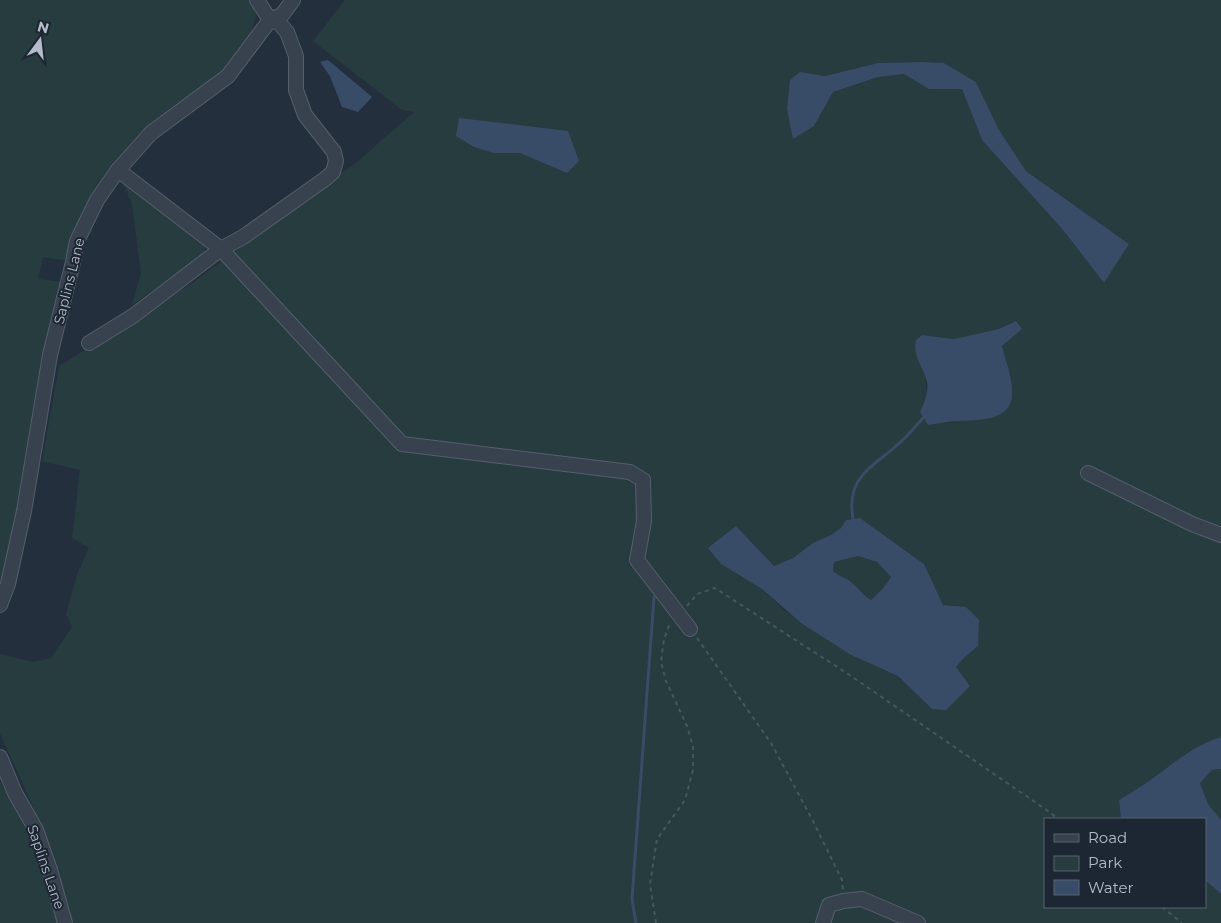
<svg xmlns="http://www.w3.org/2000/svg" width="1221" height="923" font-family="Montserrat,sans-serif">
  <style>
    .green { fill: #263c3f; fill-rule: evenodd }
    .water { fill: #394c67; fill-rule: evenodd }
    .lines { fill: none; stroke-linecap: round; stroke-linejoin: round }
    .stream { stroke: #394c67; stroke-width: 3 }
    .minor-casing { stroke: #565f6c; stroke-width: 16 }
    .path { stroke: #44595c; stroke-width: 2; stroke-dasharray: 4 4; stroke-linecap: butt }
    .minor { stroke: #38414e; stroke-width: 14 }
    .labels { text-anchor: middle; stroke-width: 4; stroke-linejoin: round; paint-order: stroke }
    .street-label { font-size: 14px; fill: #b4bcc9; stroke: #1d2633 }
  </style>
  <rect width="100%" height="100%" fill="#242f3e"/>
  <g class="green">
    <path d="M0,0H251L256,15L250,38L226,70L130,144L101,181L70,243L68,261L43,257L38,279L65,282L22,496L0,587Z"/>
    <path d="M345,0H1221V737C1193,745 1172,765 1149,781C1140,788 1129,794 1119,800L1121,819H1045V907H1205V880L1221,894V923H70L32,805L0,733V654L33,662L51,658L72,627L66,614L77,574L89,548L72,538L80,470L42,461L59,366L192,283L358,161L414,112L402,110L313,41ZM922,62L944,63L976,82L998,128L1026,171L1129,244L1104,283L1063,230L982,140L962,89H929L904,74L878,77L833,92L814,126L800,72L825,76L878,63ZM551,130L568,131L567,173L520,152ZM1016,321L1022,329L1002,346L1012,380L958,421L928,425L920,412L927,393L922,335L954,339L999,329ZM860,518L924,564L943,605L966,607L978,646L964,658L956,667L970,686L932,709L898,676L851,655L785,611L762,589L721,564L736,526L774,566L793,558L813,543L831,535L841,528L846,520Z"/>
    <path d="M121,178L205,245L204,254L132,305L141,273L132,204Z"/>
    <path d="M858,556L877,562L891,577L883,588L871,600C864,595 858,587 851,582C845,577 840,577 833,571L834,562Z"/>
    <path d="M1221,769V820L1208,804L1200,783L1212,770Z"/>
    <path d="M0,781L39,855L59,923H0Z"/>
  </g>
  <g class="water">
    <path d="M328,60L372,97L358,112L342,107L330,76L320,62Z"/>
    <path d="M922,62L944,63L976,82L998,128L1026,171L1129,244L1104,283L1063,230L982,140L962,89H929L904,74L878,77L833,92L814,126L793,139L787,109L790,80L800,72L825,76L878,63Z"/>
    <path d="M459,118L568,131L579,161L567,173L520,153H494L474,147L456,136Z"/>
    <path d="M1016,321L1022,329L1002,346C1006,362 1013,378 1012,395C1011,421 978,420 959,421C948,421 938,424 928,425L920,412C924,402 929,393 927,382C924,367 912,357 916,340L922,335L954,339L999,329Z"/>
    <path d="M860,518L924,564L943,605L966,607L979,620L978,646L964,658L956,667L970,686L946,710L932,709L898,676L851,655L801,623L762,589L721,564L708,548L736,526L774,566L793,558L813,543L831,535L841,528L846,520ZM858,556L877,562L891,577L883,588L871,600C863,595 858,587 851,582C845,577 840,577 833,571L834,562Z"/>
    <path d="M1221,737V769L1212,770L1200,783L1208,804L1221,820V894L1205,880V819H1121L1119,800C1129,794 1139,788 1149,781C1172,765 1193,745 1221,737Z"/>
  </g>
  <g class="lines">
    <g class="stream">
      <path d="M853,519C846,478 870,469 896,446C906,438 915,427 923,418"/>
      <path d="M636,923L632,899L654,597"/>
    </g>
    <g class="minor-casing">
      <g id="minor">
        <path d="M270,20L282,15L293,0"/>
        <path d="M118,170L221,249L402,444L630,472L643,480L644,521L637,560L690,629"/>
        <path d="M89,343L133,316L221,249L243,237L325,179L333,172L336,161L334,152L305,115L296,90V56L287,32L279,23L270,20"/>
        <path d="M1088,473L1192,524L1221,535"/>
        <path d="M0,605L8,584L24,511L50,355L73,262L77,241L97,200L118,170L151,133L228,76L270,20L257,0"/>
        <path d="M0,757L15,793L36,830L50,870L65,923"/>
        <path d="M823,923L829,905L843,901L862,899L918,923"/>
      </g>
    </g>
    <g class="path">
      <path d="M687,606L697,594L715,588L848,674L1048,811L1058,819"/>
      <path d="M697,638L771,743L813,821L842,880L843,890"/>
      <path d="M1162,907L1182,923"/>
      <path d="M656,923L650,884L657,839L685,800L693,770V746L687,726L666,681L661,662L664,639L670,623"/>
    </g>
    <use href="#minor" class="minor"/>
  </g>
  <g class="labels">
    <g class="street-label">
      <text transform="translate(69 281) rotate(-76)" y="5">Saplins Lane</text>
      <text transform="translate(46 867) rotate(71)" y="5">Saplins Lane</text>
    </g>
  </g>
  <rect x="1044" y="818" width="162" height="90" fill="#1d2633" stroke="#59626f"/>
  <rect x="1054" y="834" width="25" height="8" fill="#38414e" stroke="#59626f"/>
  <text x="1088" y="843" font-size="15" fill="#b4bcc9">Road</text>
  <rect x="1054" y="856" width="25" height="15" fill="#263c3f" stroke="#59626f"/>
  <text x="1088" y="868" font-size="15" fill="#b4bcc9">Park</text>
  <rect x="1054" y="880" width="25" height="15" fill="#394c67" stroke="#59626f"/>
  <text x="1088" y="893" font-size="15" fill="#b4bcc9">Water</text>
  <g transform="translate(40 40) rotate(15)" stroke="#1d2633" stroke-width="4" paint-order="stroke">
  <path d="M0-4L9 19L0 12L-9 19Z" fill="#b4bcc9"/>
  <text y="-8" font-size="14" font-weight="bold" text-anchor="middle" fill="#b4bcc9">N</text>
  </g>
</svg>
